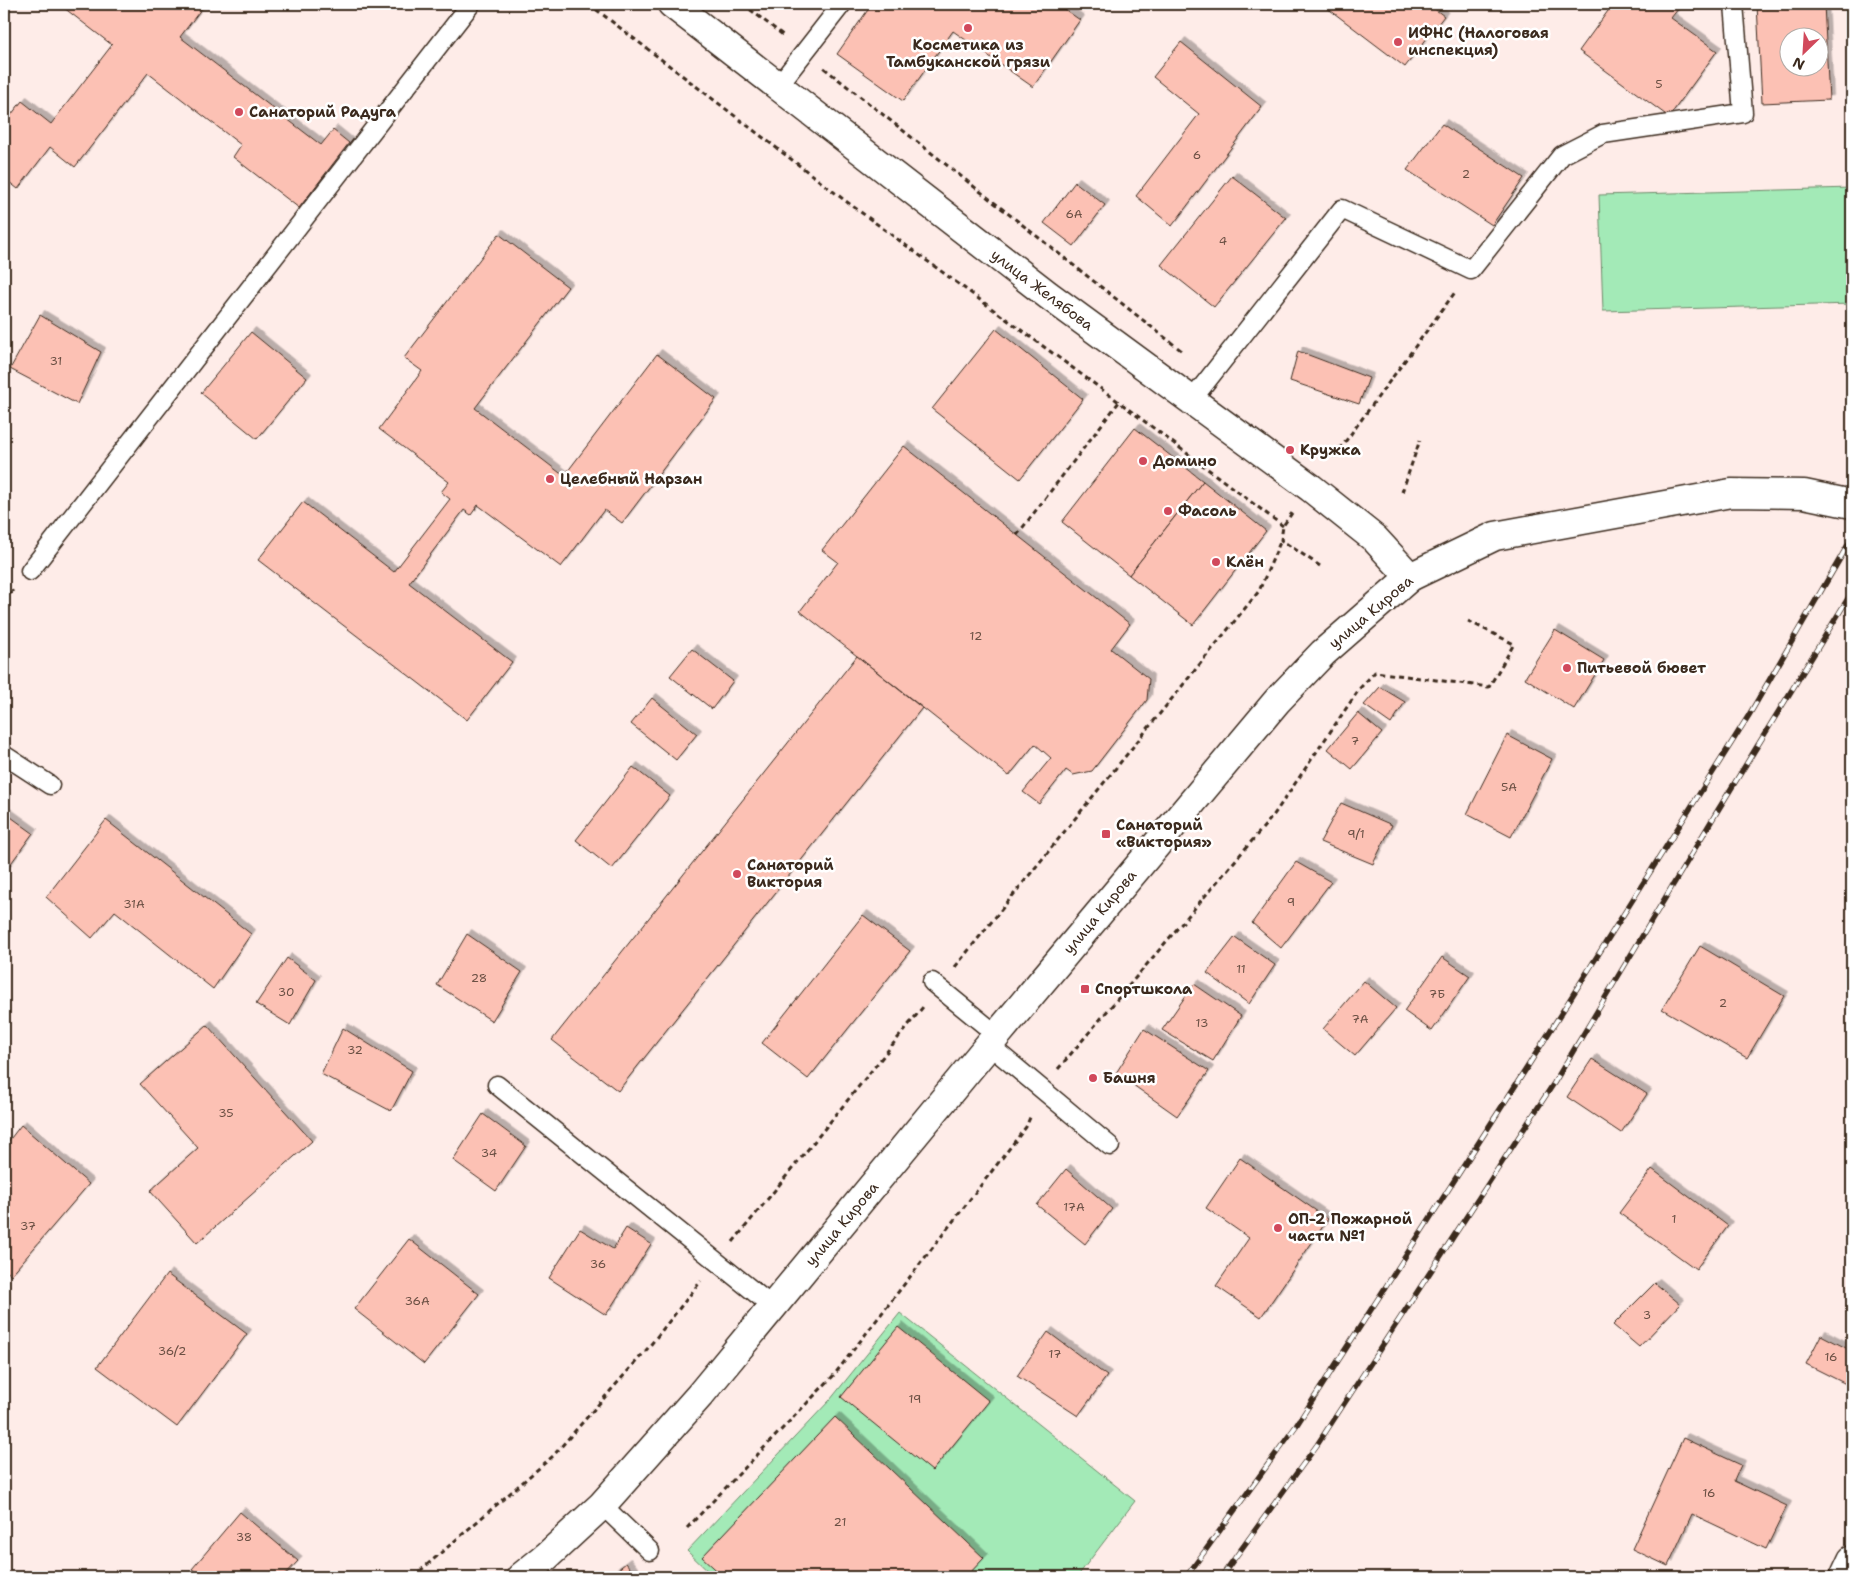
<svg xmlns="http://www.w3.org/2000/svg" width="1856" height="1581" font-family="'Shantell Sans',sans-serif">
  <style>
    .green { fill: #a3eab7; stroke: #6f8a6a }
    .building { fill: #fcc1b4; stroke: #3b2a1e; fill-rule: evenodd; filter: url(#shadow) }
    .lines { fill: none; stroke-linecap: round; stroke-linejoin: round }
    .lane-casing { stroke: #3b2a1e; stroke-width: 21 }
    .street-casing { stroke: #3b2a1e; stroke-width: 31 }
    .secondary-casing { stroke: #3b2a1e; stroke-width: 31 }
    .path { stroke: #3b2a1e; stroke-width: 3; stroke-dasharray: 5 4; stroke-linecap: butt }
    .lane { stroke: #fff; stroke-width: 18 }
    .street { stroke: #fff; stroke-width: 28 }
    .secondary { stroke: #fff; stroke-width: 28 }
    .rail-casing { stroke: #3b2a1e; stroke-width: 5.5 }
    .rail { stroke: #fff; stroke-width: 4; stroke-dasharray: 11; stroke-linecap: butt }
    .poi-dot { fill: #d1495b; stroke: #fff; stroke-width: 2 }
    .labels { text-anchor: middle; stroke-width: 5; stroke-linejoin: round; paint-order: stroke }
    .number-label { font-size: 12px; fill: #6b5044 }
    .poi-label { font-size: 15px; font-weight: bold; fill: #3b2a1e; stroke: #fff; text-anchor: start }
    .street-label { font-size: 15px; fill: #3b2a1e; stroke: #fff }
  </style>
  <defs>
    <filter id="shadow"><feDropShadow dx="4.5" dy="-4.5" stdDeviation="0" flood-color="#0004"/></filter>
  </defs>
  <rect width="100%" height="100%" fill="#feece8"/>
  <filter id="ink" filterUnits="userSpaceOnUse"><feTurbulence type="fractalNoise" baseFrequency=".02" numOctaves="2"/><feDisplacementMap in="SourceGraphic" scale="10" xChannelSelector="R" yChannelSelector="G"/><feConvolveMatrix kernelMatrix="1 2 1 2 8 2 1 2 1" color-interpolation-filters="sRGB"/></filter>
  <g filter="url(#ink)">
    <g class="green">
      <path d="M1852,188V304L1603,311L1599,195Z"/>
      <path d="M900,1313L1135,1501L1077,1577H714L687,1551L830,1400Z"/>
    </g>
    <g class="building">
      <path d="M59,4H138L140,6L142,4H205L180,37L321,145L333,130L349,143L299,208L233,157L241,145L148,73L75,167L50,147L18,189L4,178V124L22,101L51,124L112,45Z"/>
      <path d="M872,4H1057L1080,20L1033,87L953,31L903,101L837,54Z"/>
      <path d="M1322,4H1428L1444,16L1405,67Z"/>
      <path d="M1613,4H1682L1671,18L1717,51L1669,117L1579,51Z"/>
      <path d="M1757,4H1824L1829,100L1762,103ZM1788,38H1818V68H1788Z"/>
      <path d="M1181,42L1262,107L1172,226L1136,196L1199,114L1153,77Z"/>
      <path d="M1442,124L1524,178L1492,225L1407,170Z"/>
      <path d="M1232,176L1286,218L1214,307L1161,265Z"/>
      <path d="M1075,182L1105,205L1074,246L1044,223Z"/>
      <path d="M499,234L568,287L475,408L564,476L657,354L716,399L622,523L604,510L561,567L478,505L471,515L464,510L409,583L512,662L467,720L258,560L303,502L394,572L450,499L441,492L449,482L379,429L422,371L404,358Z"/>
      <path d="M40,315L101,352L77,404L10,369Z"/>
      <path d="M996,329L1083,399L1020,479L932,409Z"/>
      <path d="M251,332L307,378L257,439L201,393Z"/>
      <path d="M1298,351L1369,378L1359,404L1290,381Z"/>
      <path d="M1135,428L1203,481L1129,575L1062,522Z"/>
      <path d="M904,446L1130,624L1111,649L1149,679L1147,700L1092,771L1073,775L1066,770L1039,804L1023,792L1051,758L1035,744L1009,776L800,611L838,562L822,550Z"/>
      <path d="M1203,481L1266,531L1193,625L1129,575Z"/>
      <path d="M1555,630L1604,660L1574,709L1525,678Z"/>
      <path d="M692,649L733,681L712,709L670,676Z"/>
      <path d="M857,656L922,708L618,1091L552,1040Z"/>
      <path d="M1380,687L1405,702L1391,724L1364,705Z"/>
      <path d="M652,698L697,734L676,760L631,724Z"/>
      <path d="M1358,713L1382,733L1352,769L1328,749Z"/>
      <path d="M1507,735L1552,759L1511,837L1467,814Z"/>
      <path d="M633,767L670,796L612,869L576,840Z"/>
      <path d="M1341,803L1392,825L1373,864L1320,842Z"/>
      <path d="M4,812L33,833L4,873Z"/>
      <path d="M106,820L251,934L213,989L115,911L92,938L46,897Z"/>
      <path d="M1296,862L1331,882L1281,948L1252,923Z"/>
      <path d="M863,915L910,951L808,1079L762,1043Z"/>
      <path d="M467,934L522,972L492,1021L437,985Z"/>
      <path d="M1235,937L1275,965L1249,1004L1207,973Z"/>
      <path d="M1700,946L1784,996L1747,1058L1662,1009Z"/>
      <path d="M1442,957L1470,976L1432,1031L1404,1011Z"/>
      <path d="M287,958L316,980L290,1025L256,1004Z"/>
      <path d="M1364,981L1396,1008L1355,1056L1323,1029Z"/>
      <path d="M1194,984L1241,1016L1213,1061L1162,1030Z"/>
      <path d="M207,1025L312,1141L197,1243L150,1191L198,1148L140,1084Z"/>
      <path d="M343,1028L412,1071L391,1111L321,1074Z"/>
      <path d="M1144,1029L1209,1071L1177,1116L1116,1073Z"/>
      <path d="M1592,1059L1647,1094L1621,1133L1567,1097Z"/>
      <path d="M483,1114L526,1146L496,1191L453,1160Z"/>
      <path d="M21,1125L89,1184L11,1275L4,1269V1147Z"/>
      <path d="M1240,1158L1328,1219L1261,1317L1216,1286L1249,1238L1206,1208Z"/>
      <path d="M1066,1169L1112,1209L1085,1244L1037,1205Z"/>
      <path d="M1652,1169L1728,1226L1696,1269L1619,1213Z"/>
      <path d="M626,1228L651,1244L606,1315L549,1278L580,1229L613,1249Z"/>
      <path d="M409,1239L479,1294L424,1364L354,1309Z"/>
      <path d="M167,1274L247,1334L177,1427L97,1367Z"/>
      <path d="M1655,1283L1680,1304L1639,1347L1613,1325Z"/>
      <path d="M898,1327L989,1401L932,1471L841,1397Z"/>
      <path d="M1048,1332L1107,1376L1078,1416L1017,1376Z"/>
      <path d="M1821,1335L1852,1351V1387L1806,1364Z"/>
      <path d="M835,1417L984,1558L966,1577H724L702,1557Z"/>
      <path d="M1683,1438L1741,1465L1734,1481L1787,1506L1766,1549L1692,1514L1668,1566L1632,1549Z"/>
      <path d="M240,1512L298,1561L283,1577H203L192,1569Z"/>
      <path d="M626,1563L637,1577H608Z"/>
    </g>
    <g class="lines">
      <g class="lane-casing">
        <g id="lane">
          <path d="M778,86L842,4"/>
          <path d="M1191,401L1342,209L1471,270L1562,155L1603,134L1743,113L1734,4"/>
          <path d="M30,571L471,4"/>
          <path d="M4,755L50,785"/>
          <path d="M932,982L997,1035"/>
          <path d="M989,1045L1110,1146"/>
          <path d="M497,1085L773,1307"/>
          <path d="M602,1505L650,1551"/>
        </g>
      </g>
      <g class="street-casing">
        <g id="street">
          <path d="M672,4L1048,295L1311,488L1375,539L1410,577"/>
          <path d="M1844,1577L1852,1560"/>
        </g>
      </g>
      <g class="secondary-casing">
        <path id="secondary" d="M521,1577L547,1556L602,1505L700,1395L997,1035L1277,701L1323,653L1410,577L1495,536L1731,493L1804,494L1852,504"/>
      </g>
      <g class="path">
        <path d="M589,4L847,202L1119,402L1283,526"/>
        <path d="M743,4L784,36"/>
        <path d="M824,68L1182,351"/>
        <path d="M1334,457L1456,291"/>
        <path d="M1402,492L1420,440"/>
        <path d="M1292,513L1283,526L1281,540L1320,566"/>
        <path d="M1017,535L1119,402"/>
        <path d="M4,601L13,590"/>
        <path d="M955,967L1259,591L1281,540"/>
        <path d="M1058,1069L1273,816L1360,688L1375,672L1489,687L1514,644L1468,621"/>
        <path d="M733,1242L923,1007"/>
        <path d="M687,1528L834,1375L1026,1127L1031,1115"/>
        <path d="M413,1577L553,1456L648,1348L701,1281"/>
      </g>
      <use href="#lane" class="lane"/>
      <use href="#street" class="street"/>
      <use href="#secondary" class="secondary"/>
      <g class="rail-casing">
        <g id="rail">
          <path d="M1186,1577L1296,1426L1528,1066L1749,715L1852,538"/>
          <path d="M1221,1577L1317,1445L1554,1083L1718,810L1852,592"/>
        </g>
      </g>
      <use href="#rail" class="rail"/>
    </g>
  </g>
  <g class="poi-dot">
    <circle cx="968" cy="28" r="5"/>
    <circle cx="1398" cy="42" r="5"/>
    <circle cx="239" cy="112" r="5"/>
    <circle cx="1290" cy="450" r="5"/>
    <circle cx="1143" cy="461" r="5"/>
    <circle cx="550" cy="479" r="5"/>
    <circle cx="1168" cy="511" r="5"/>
    <circle cx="1216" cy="562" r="5"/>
    <circle cx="1567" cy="668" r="5"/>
    <rect x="1101" y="829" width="10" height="10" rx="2.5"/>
    <circle cx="737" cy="874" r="5"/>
    <rect x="1080" y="984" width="10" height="10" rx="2.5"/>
    <circle cx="1093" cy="1078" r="5"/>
    <circle cx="1278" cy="1228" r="5"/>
  </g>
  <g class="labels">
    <g class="number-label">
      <text x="1659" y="88">5</text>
      <text x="1197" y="159">6</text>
      <text x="1466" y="178">2</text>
      <text x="1074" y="218">6А</text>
      <text x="1223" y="245">4</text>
      <text x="56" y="365">31</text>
      <text x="976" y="640">12</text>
      <text x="1355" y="745">7</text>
      <text x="1509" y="791">5А</text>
      <text x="1356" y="838">9/1</text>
      <text x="1291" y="906">9</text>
      <text x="134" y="908">31А</text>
      <text x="1241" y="973">11</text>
      <text x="479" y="982">28</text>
      <text x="286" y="996">30</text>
      <text x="1437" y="998">7Б</text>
      <text x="1723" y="1007">2</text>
      <text x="1360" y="1023">7А</text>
      <text x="1202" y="1027">13</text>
      <text x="355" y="1054">32</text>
      <text x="226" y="1117">35</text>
      <text x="489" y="1157">34</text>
      <text x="1074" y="1211">17А</text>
      <text x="1674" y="1223">1</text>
      <text x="28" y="1230">37</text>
      <text x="598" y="1268">36</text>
      <text x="417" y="1305">36А</text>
      <text x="1647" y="1319">3</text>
      <text x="172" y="1355">36/2</text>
      <text x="1055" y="1358">17</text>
      <text x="1831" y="1361">16</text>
      <text x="915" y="1403">19</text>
      <text x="1709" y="1497">16</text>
      <text x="840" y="1526">21</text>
      <text x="244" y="1541">38</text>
    </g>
    <g class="poi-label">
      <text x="1408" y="38">ИФНС (Налоговая<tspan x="1408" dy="17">инспекция)</tspan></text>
      <text x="968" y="50" text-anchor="middle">Косметика из<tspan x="968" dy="17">Тамбуканской грязи</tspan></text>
      <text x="249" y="117">Cанаторий Радуга</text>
      <text x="1300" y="455">Кружка</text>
      <text x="1153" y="466">Домино</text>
      <text x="560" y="484">Целебный Нарзан</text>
      <text x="1178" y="516">Фасоль</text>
      <text x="1226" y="567">Клён</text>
      <text x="1577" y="673">Питьевой бювет</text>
      <text x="1116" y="830">Санаторий<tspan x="1116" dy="17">«Виктория»</tspan></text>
      <text x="747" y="870">Санаторий<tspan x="747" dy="17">Виктория</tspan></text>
      <text x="1095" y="994">Спортшкола</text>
      <text x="1103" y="1083">Башня</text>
      <text x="1288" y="1224">ОП-2 Пожарной<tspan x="1288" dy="17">части №1</tspan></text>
    </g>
    <g class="street-label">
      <text transform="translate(1042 290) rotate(37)" y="5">улица Желябова</text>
      <text transform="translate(1371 612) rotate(-40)" y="5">улица Кирова</text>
      <text transform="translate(1100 912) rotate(-50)" y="5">улица Кирова</text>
      <text transform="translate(842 1224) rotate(-50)" y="5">улица Кирова</text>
    </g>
  </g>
  <rect width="1856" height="1581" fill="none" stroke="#fff" stroke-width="20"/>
  <rect x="10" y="10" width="1836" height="1561" fill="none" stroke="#3b2a1e" stroke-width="2" filter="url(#ink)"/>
  <g transform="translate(1804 52) rotate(205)"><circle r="24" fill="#ffffff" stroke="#b1aaa5"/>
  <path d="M0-4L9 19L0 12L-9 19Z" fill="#d1495b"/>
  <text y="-8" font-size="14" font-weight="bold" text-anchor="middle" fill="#3b2a1e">N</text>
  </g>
</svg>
